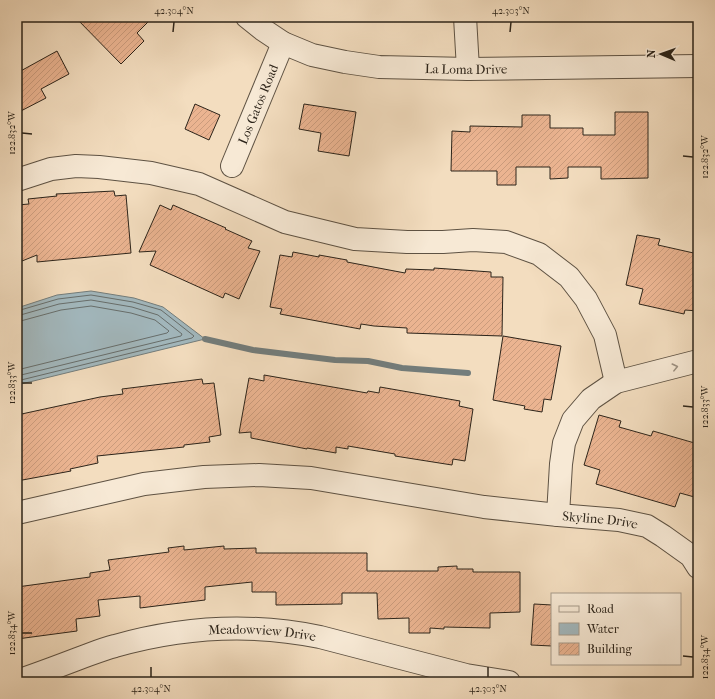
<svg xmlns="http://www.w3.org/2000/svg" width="715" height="699" font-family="'IM FELL French Canon',serif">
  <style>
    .water { fill: #a2b8be; stroke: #737d7c }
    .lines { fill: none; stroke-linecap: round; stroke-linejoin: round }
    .shore { stroke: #676e6c; stroke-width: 1 }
    .stream { stroke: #737d7c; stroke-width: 6 }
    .building { fill: url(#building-hatch); stroke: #2c241a }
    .minor-casing { stroke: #5e5243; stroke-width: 24 }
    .minor { stroke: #f7e9d5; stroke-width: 22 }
    .oneway { stroke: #9c9081 }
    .ticks { fill: none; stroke: #2c241a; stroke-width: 1.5 }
    .labels { text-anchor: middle; stroke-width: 3; stroke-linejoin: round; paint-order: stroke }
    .street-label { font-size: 13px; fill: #2c241a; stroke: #f7e9d5 }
    .neatline { fill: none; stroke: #2c241a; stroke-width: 1.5 }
    .ticks-label { font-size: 10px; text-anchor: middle; fill: #2c241a }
  </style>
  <defs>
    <pattern id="building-hatch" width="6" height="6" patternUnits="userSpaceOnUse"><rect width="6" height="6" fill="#ebb491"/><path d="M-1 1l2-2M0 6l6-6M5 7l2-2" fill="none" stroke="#ca9b7c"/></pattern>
  </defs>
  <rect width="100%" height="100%" fill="#f3ddbf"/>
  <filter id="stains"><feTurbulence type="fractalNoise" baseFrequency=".005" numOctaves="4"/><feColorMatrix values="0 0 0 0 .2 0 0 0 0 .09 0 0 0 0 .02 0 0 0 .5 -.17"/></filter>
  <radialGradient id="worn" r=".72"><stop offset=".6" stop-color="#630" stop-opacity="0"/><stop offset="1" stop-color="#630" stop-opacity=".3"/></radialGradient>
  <path class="water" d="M91,291L134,298L163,307L205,339L17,385V308L57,295Z"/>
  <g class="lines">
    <g class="shore">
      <path d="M17,311L58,299L91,295L133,302L161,310L194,336L192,338L17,381"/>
      <path d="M17,316L59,304L91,300L132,307L158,315L182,334L181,336L17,376"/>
      <path d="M17,322L61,310L91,306L131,313L155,320L169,331L167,333L17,370"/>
    </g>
    <path class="stream" d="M205,339L253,350L335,360L368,361L402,368L468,373"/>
  </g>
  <g class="building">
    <path d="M75,17H153L137,33L144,41L121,64Z"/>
    <path d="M57,51L69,74L41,89L46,98L17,113V73Z"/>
    <path d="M195,104L220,115L209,140L185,129Z"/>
    <path d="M304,104L356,112L349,156L318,151L321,133L299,129Z"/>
    <path d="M615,112H648V178L601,179V167H568V178L550,179V167H516V185H497V171H451L452,131L470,132V126L522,127V115H550V128H583V135H615Z"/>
    <path d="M114,191L115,196L126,195L131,253L37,262V255L17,263V205L29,204L28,199L57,196L56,194Z"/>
    <path d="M160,205L171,210L173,205L226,228L225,229L252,241L248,248L260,251L239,299L225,293L223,298L150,265L156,251L139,252Z"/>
    <path d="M637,235L660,239L658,245L698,254V311L685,310L684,314L639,304L643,289L626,285Z"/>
    <path d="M293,252L319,257V255L347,260V262L405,273L406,269L434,270V268L491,272V277H503L502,336L407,333V328L374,326L361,324L360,329L280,314L282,309L270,307L280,255L292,257Z"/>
    <path d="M503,336L561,346L551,400L544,399L542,412L524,409L525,406L493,400Z"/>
    <path d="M264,375L367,393L368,391L379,393L380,387L460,401L459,406L473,409L465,461L453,459L452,465L395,456V454L348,446V449L336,447V453L307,448V449L251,438V432L239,433L249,378L264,381Z"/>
    <path d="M202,379L203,384L214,383L221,435L209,437L210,442L184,445V447L97,456L98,463L70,469L71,471L17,481V415L100,397L123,394L122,389Z"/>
    <path d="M599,415L621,421L619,427L651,436L653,431L698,444V498L680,493L675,507L596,484L600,470L584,465Z"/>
    <path d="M184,546V550L224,546V549L256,548V553H367V571H438V567L457,566V569H473V572H520V612L490,613V628L444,627V629L430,628V633H409V618L378,619L377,593H342V604L276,605V592H252V582L205,587V600L164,605L140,608V596L98,600L100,616L76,619L77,631L17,639V587L90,577V573L110,570L108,560L169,552L168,548Z"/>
    <path d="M534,604L552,605V646L531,645Z"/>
  </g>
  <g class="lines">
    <g class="minor-casing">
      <g id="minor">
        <path id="s1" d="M247,17L262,29L283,43L312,55L345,62L379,67L468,69L698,66"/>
        <path d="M465,17L468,69"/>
        <path id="s2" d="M232,166L283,43"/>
        <path d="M17,180L51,169L76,166L99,167L151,173L199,184L285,222L355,239L407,242H443L473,240L506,242L539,254L569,277L586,299L605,335L616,382"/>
        <path id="s3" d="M698,361L616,382L591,399L573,420L564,443L561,464L558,515L619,520L647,526L663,536L691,556L698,567"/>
        <path d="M17,513L144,484L204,477L259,475L311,478L484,507L558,515"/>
        <path id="s4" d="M17,681C38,674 59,666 80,658C91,654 103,649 115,646C182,627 252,623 320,637L466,675L509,682"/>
      </g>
    </g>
    <use href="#minor" class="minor"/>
  </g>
  <defs><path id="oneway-chevron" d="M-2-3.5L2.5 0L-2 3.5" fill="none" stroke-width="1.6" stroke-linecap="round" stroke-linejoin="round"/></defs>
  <use class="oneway" href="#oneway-chevron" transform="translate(675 367) rotate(-14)"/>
  <path class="ticks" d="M173,32L174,22M510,32L511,22M22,133L32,134M683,156L693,157M22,383H32M683,406L693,407M22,633H32M683,656L693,657M151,677V667M488,677V667"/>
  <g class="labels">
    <g class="street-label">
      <text dy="5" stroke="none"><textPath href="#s1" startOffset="231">La Loma Drive</textPath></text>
      <text dy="5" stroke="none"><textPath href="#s2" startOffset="67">Los Gatos Road</textPath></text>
      <text dy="5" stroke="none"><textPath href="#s3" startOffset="282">Skyline Drive</textPath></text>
      <text dy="5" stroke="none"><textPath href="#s4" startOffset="253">Meadowview Drive</textPath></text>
    </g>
  </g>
  <rect width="715" height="699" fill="none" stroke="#f3ddbf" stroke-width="44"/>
  <rect x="551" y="593" width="130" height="72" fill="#f7e9d5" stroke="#a69a8a"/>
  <rect x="559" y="606" width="20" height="6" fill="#f7e9d5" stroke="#a69a8a"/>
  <text x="587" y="613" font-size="12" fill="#2c241a">Road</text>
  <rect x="559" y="623" width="20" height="12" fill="#a2b8be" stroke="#a69a8a"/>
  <text x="587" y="633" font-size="12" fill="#2c241a">Water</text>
  <rect x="559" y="643" width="20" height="12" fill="url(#building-hatch)" stroke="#a69a8a"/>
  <text x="587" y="653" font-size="12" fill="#2c241a">Building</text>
  <g transform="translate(661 54) rotate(272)" stroke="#f7e9d5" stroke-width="3" paint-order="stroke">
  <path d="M0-3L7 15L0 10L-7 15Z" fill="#2c241a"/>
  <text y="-6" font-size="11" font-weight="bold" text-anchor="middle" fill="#2c241a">N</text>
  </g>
  <rect x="22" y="22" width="671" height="655" class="neatline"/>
  <g class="ticks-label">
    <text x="174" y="14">42.304°N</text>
    <text x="511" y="14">42.303°N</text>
    <text transform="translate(11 133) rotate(-90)" y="4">122.832°W</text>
    <text transform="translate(704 157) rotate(-90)" y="4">122.832°W</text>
    <text transform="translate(11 383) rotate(-90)" y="4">122.833°W</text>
    <text transform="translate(704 407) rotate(-90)" y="4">122.833°W</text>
    <text transform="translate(11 633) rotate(-90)" y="4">122.834°W</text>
    <text transform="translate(704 657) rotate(-90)" y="4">122.834°W</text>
    <text x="151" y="692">42.304°N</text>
    <text x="488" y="692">42.303°N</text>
  </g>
  <rect width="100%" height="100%" filter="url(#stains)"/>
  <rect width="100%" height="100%" fill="url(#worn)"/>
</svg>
